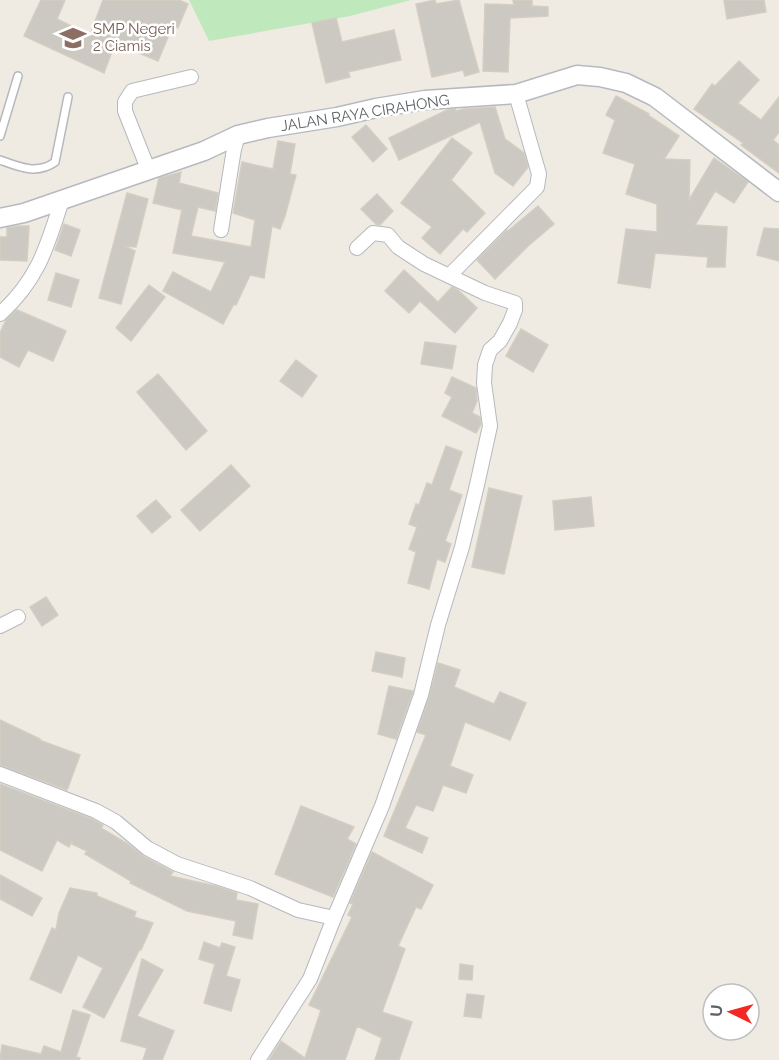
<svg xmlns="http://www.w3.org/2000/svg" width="779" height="1060" font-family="Raleway,sans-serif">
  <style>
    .green { fill: #c0e8bd }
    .building { fill: #ccc8c2; stroke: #d4cdc1; stroke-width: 1.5 }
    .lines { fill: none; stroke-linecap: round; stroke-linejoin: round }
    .lane-casing { stroke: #b5b9be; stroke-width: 10 }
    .street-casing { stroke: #b5b9be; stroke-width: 16 }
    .secondary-casing { stroke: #b6bac0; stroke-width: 21 }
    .lane { stroke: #fff; stroke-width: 7 }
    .street { stroke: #fff; stroke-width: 14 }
    .secondary { stroke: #fff; stroke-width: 18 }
    .labels { text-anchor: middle; stroke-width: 5; stroke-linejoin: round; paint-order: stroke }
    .education-label { font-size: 15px; fill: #785e54; stroke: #fff; text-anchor: start }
    .street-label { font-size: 15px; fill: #5b6064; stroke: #fff }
  </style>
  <rect width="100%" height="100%" fill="#efebe3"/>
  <path class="green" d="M189,0H411L350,16L209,41Z"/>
  <g class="building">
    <path d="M41,0H65L57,19L90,35L103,0H179L188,4L178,28L173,25L158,61L115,43L104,73L24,36Z"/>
    <path d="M435,0L436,4L459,0L479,72L465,76L463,70L432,77L416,4Z"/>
    <path d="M513,0H532V6L548,7V16L510,18L508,72L483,71L485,4L514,5Z"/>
    <path d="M724,0H764L766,12L727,19Z"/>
    <path d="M336,18L342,42L394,30L401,60L348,72L350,77L326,83L312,23Z"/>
    <path d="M739,61L759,80L738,103L761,120L779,97V132L773,140L779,145V173L741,145L743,143L694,109L712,84L715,86Z"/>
    <path d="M616,96L649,114L648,115L679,136L664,159L690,160L689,200L714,158L748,182L734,203L715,191L695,225L727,227L725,267H707L708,257L655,253L650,288L618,283L626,229L657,232V204L626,194L635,164L603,153L615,120L606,115Z"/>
    <path d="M495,107L505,139L524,153L528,167L513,186L495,173L480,122L399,160L389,138L447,110L455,109L456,111L464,109Z"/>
    <path d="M366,125L387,149L373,162L352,137Z"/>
    <path d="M452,138L472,153L451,180L485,213L467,232L463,229L440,254L422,238L432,227L401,203Z"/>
    <path d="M278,141L295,144L290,174L296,175L285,216L280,229L272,226L264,278L250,275L236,305L234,304L223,324L163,291L173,272L211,292L225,262L173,253L182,210L153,203L159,178L181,172L179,183L218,193L215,211L198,207L191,236L251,247L255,220L233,213L242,162L273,169Z"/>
    <path d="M127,193L148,199L136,247L124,246L135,251L121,304L99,298Z"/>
    <path d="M377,194L393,211L380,225L376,224L361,209Z"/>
    <path d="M538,206L554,224L528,246L495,279L477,260L507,230L508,231Z"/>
    <path d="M64,224L80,230L71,256L55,250Z"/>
    <path d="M19,226H29L27,261L0,260V237H7V228Z"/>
    <path d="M764,228L779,229V261L757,255Z"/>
    <path d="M404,270L438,302L452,287L458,290L477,308L455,333L420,301L409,313L385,291Z"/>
    <path d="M56,273L79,280L71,307L48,300Z"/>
    <path d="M149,285L165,297L131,341L116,328Z"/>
    <path d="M17,310L66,331L53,361L28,350L19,367L0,357V333L6,320Z"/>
    <path d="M521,329L548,345L533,372L506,356Z"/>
    <path d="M425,342L456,346L452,369L421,364Z"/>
    <path d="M296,360L317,376L302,397L280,381Z"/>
    <path d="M158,374L207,431L186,450L137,392Z"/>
    <path d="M452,377L476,388L477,401L472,413L480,417L481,424L476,433L442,416L452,397L445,393Z"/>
    <path d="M446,446L462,452L449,490L462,495L445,541L451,544L445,562L437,559L429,589L408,583L416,552L409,549L417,527L409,524L416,504L419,505L427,483L432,485Z"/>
    <path d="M231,465L250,486L200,531L181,510Z"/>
    <path d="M489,488L522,496L504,574L472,567Z"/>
    <path d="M591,497L594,526L555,530L553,501Z"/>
    <path d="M156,500L171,517L152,533L137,516Z"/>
    <path d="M46,597L58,615L42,626L30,607Z"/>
    <path d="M376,652L405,658L402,677L372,671Z"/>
    <path d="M438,663L460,670L454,687L494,704L500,692L526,703L510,740L465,722L450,766L473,775L466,793L443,785L433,811L416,805L405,828L428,838L422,853L384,836L426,735L417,732L429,698Z"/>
    <path d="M389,686L413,691L396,739L378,734Z"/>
    <path d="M0,720L40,739L39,740L80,755L67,790L0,765Z"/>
    <path d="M0,784L92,819L103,825L101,828L128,844L143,856L173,872L170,876L216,886L237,893L236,900L258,904L252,939L233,935L236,921L187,911L130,883L131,881L85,854L87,851L72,844V841L69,847L57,840L42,871L0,850Z"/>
    <path d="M301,806L354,827L347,839L356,844L333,897L275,874Z"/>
    <path d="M372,852L433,885L421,909L416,907L398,946L405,949L382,1012L412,1022L399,1060H375L382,1038L357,1026L345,1060H269L281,1041L305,1058L321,1010L309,1005L352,917L348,915L353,904L350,903Z"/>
    <path d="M0,875L42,898L32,916L0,899Z"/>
    <path d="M70,888L97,893V896L136,912L134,917L153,923L141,950L140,949L104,1018L83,1007L103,968L78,955L61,993L30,979L52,928L56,930L59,913Z"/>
    <path d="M204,942L220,948L222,943L235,947L226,976L240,980L231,1011L204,1003L215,964L199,959Z"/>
    <path d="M142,959L163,970L137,1016L174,1031L162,1060H143L147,1048L121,1041Z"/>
    <path d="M460,964L473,966L472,980L459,979Z"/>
    <path d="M467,994L484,996L481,1018L464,1016Z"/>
    <path d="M73,1010L90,1015L76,1057L80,1058L79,1060H0L2,1045L41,1054L44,1046L61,1052Z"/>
  </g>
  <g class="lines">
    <g class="lane-casing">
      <g id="lane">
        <path d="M0,136L18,76"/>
        <path d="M0,160C19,167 37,175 55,162L68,97"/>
      </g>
    </g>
    <g class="street-casing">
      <g id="street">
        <path d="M148,169L125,111V102L132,91L191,77"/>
        <path d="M221,230L234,149L238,135"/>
        <path d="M450,275L537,187L539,174L516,94"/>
        <path d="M0,314C38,280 47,247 62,200"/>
        <path d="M0,626L18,617"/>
        <path d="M0,774L96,811L116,822L147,848L177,864L250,888L298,910L334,918"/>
        <path d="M258,1060L310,979L334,918L382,806L421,695L438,625L462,547L477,485L490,426L484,383L485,365L490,350L500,341L510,323L515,310V303L485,293L424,264L398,247L388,235L373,233L357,248"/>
      </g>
    </g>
    <g class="secondary-casing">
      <path id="secondary" d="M0,218L24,213L204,151L238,135L268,128L337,117L376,108L425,100L516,94L577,75L600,77L626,83L655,97L779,192"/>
    </g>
    <use href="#lane" class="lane"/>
    <use href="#street" class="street"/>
    <use href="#secondary" class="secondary"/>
  </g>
  <defs>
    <g id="school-bare" transform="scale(2.07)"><path d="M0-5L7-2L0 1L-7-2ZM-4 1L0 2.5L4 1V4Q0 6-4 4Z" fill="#8d6e63" stroke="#fff" stroke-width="2.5" paint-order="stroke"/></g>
  </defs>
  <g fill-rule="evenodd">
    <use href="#school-bare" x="73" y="38"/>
  </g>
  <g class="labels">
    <g class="education-label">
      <text x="93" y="34">SMP Negeri<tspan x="93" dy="17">2 Ciamis</tspan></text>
    </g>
    <g class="street-label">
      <text transform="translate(365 113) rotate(-9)" y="5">JALAN RAYA CIRAHONG</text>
    </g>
  </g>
  <g transform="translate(731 1012) rotate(275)"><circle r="28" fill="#ffffff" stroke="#bdbfc1" stroke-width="1.5"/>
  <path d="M0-4.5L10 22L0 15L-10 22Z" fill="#f32824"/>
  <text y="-9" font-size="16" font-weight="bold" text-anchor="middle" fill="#5b6064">U</text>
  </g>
</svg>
